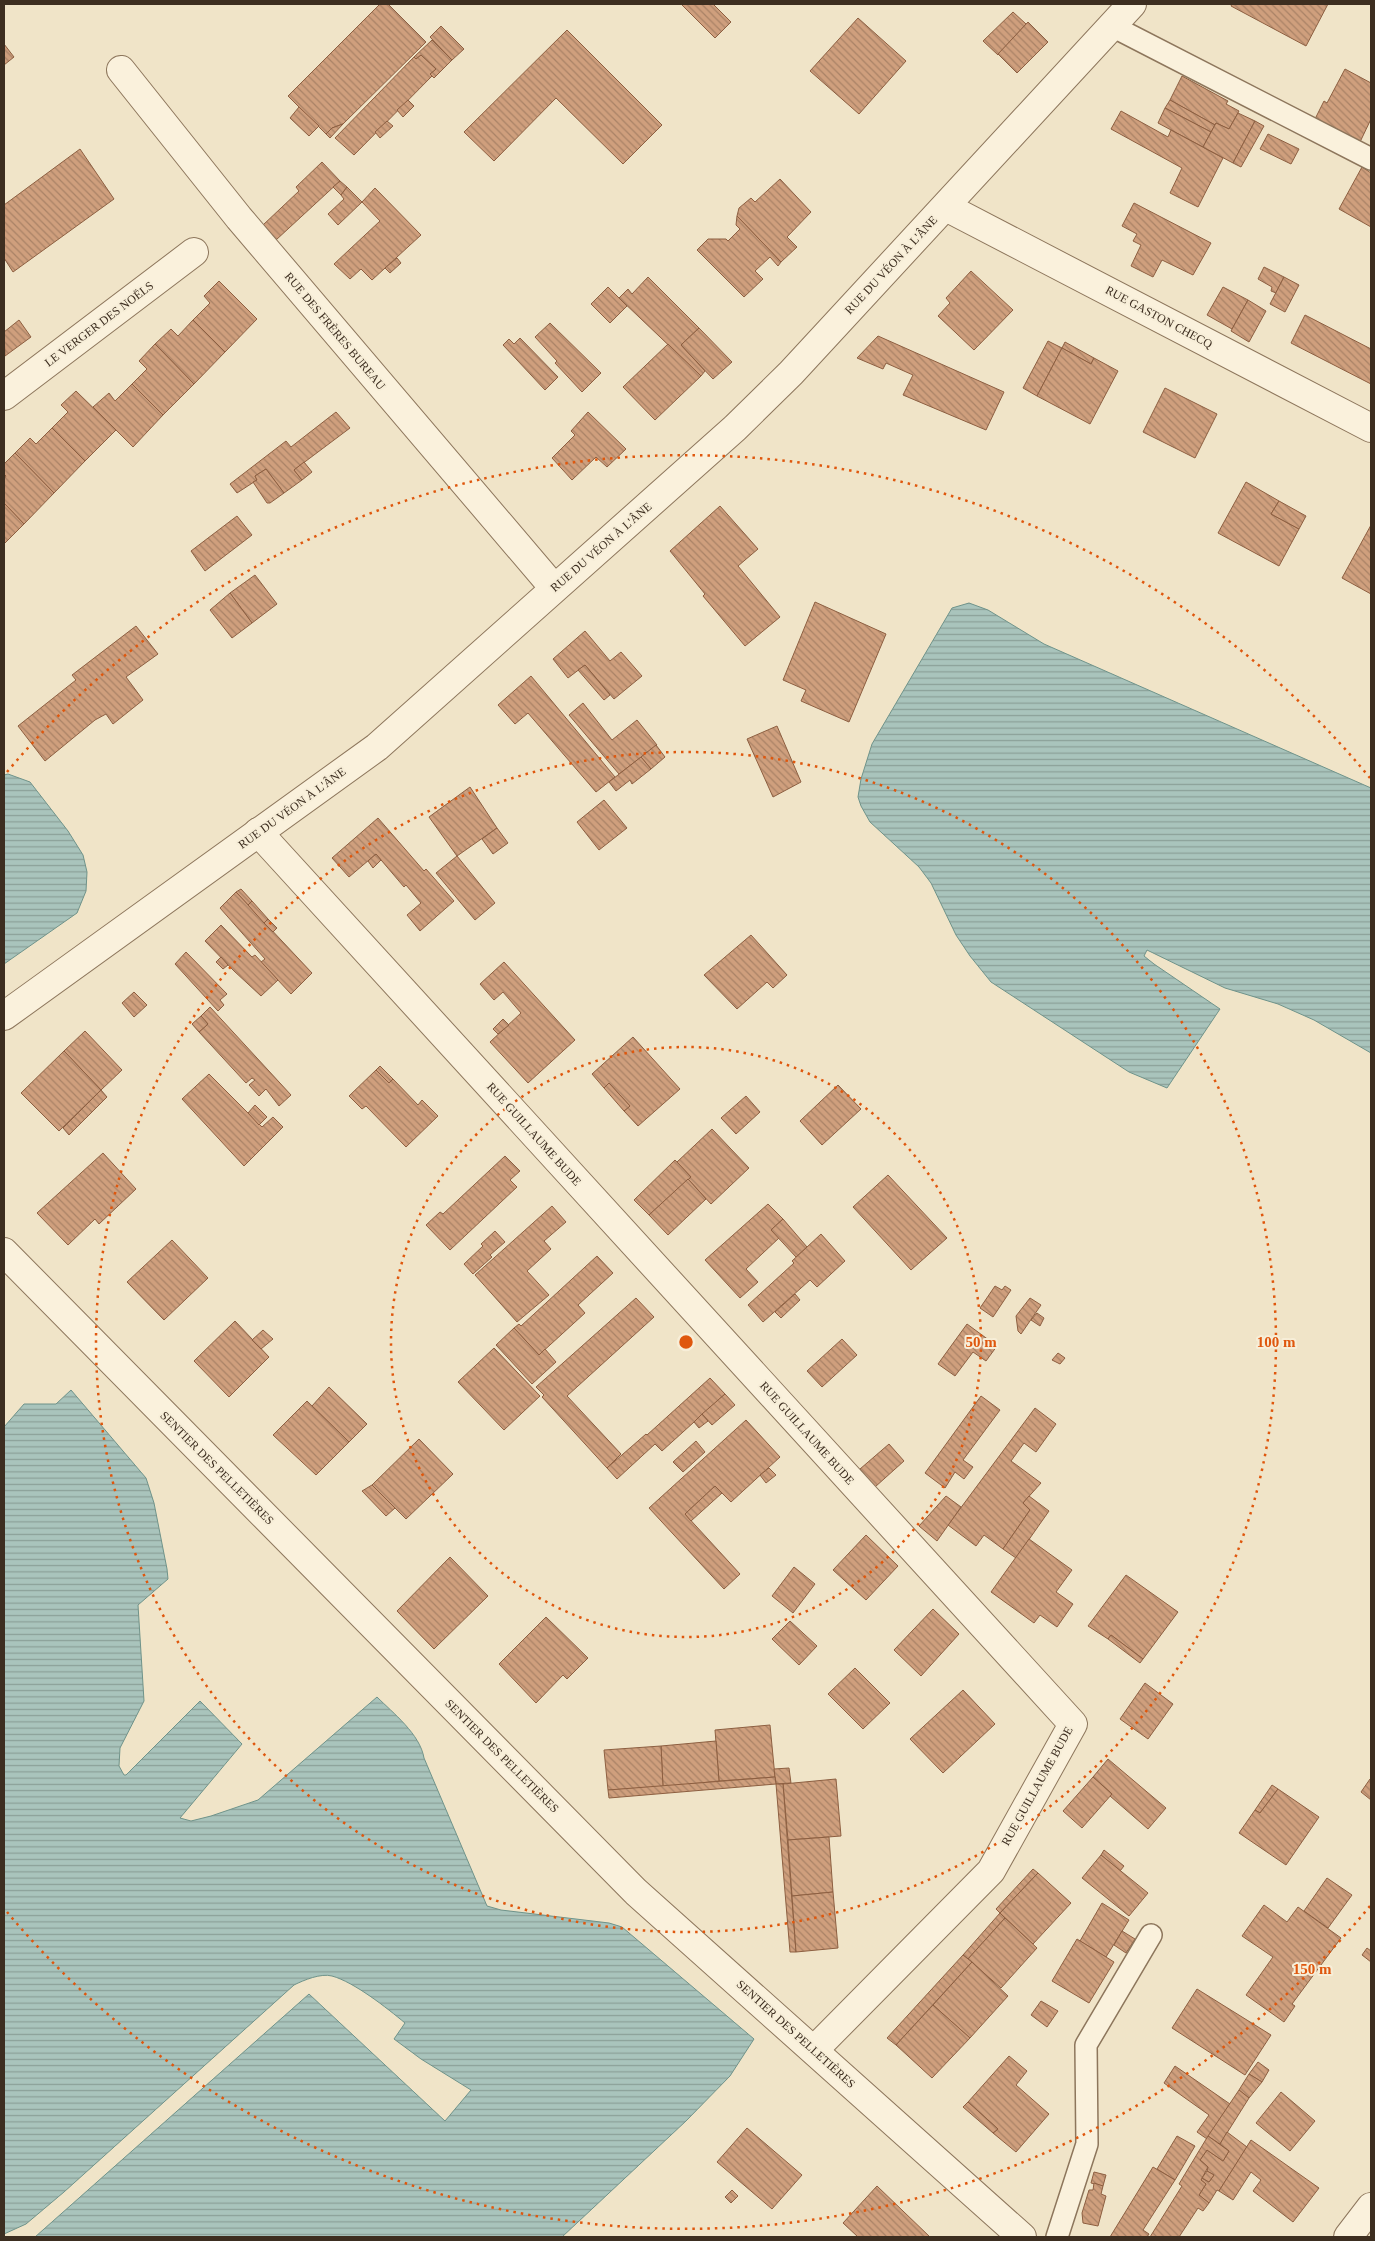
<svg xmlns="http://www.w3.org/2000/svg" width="1375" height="2241" font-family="Georgia,serif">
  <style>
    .water { fill: url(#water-rules); stroke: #6f938a }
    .building { fill: url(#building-back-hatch); stroke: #8d5f41 }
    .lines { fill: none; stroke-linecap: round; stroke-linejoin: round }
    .lane-casing { stroke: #8d765c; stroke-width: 24 }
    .street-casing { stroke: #8d765c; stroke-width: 30 }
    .lane { stroke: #faf1dc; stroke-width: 21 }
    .street { stroke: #faf1dc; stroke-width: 28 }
    .ring { fill: none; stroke: #df570d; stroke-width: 2.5; stroke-dasharray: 2.5 5 }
    .labels { text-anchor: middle; stroke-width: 4; stroke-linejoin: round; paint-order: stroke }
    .street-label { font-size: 12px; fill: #3d2e20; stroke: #f7eed8 }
    .centre { fill: #df570d; stroke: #f7eed8; stroke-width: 2.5 }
    .ring-label { font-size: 15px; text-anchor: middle; font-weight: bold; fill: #df570d; stroke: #f7eed8; stroke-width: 4; stroke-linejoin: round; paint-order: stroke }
  </style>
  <defs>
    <pattern id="water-rules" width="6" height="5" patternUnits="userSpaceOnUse" patternTransform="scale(1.25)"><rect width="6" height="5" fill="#a9c4bc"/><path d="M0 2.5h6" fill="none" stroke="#8ba098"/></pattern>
    <pattern id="building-back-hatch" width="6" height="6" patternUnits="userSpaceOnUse" patternTransform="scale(1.25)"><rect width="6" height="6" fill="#cf9f7d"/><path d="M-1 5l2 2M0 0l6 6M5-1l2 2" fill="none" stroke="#a98266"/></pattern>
  </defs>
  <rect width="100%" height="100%" fill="#f0e4c8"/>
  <g class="water">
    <path d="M969,603L988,610L1044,644L1371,788V1053L1314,1020L1278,1004L1225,988L1147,950L1144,956L1154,964L1220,1009L1167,1088L1129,1072L991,982L970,956L956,935L931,883L919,867L870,822L861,806L858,797L861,779L872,744L952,608Z"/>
    <path d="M8,774L30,782L68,831L83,855L87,872L86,891L77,913L4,964V775Z"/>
    <path d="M71,1390L146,1478L154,1503L167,1569L168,1579L138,1605L144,1701L120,1748L119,1766L124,1775H126L200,1701L242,1744L180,1818L191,1821L211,1816L258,1800L377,1697C393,1713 420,1734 424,1758L487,1906L501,1910L609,1923L622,1927L754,2039L730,2076L686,2121L562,2237H35L309,1994L445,2121L471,2090L421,2059L394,2039L405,2023C387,2008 354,1982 332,1976C321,1973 304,1980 294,1985L64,2192L26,2224L4,2234V1427L24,1404H56Z"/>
  </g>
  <g class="building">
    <path d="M380,4H388L426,42L343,124L332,128L326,134L288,96Z"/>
    <path d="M681,4H713L731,22L715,38Z"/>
    <path d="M1232,4H1328L1306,46L1231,6Z"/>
    <path d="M1013,12L1026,24L998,55L983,41Z"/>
    <path d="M858,18L906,61L859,114L810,71Z"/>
    <path d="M1028,22L1048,42L1017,73L998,54Z"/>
    <path d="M441,26L464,49L452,60L430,37Z"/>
    <path d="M567,30L662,125L623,164L556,98L494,161L464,132Z"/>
    <path d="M432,40L452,60L434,78L430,74L436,69L421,55L416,59L414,57Z"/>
    <path d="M4,44L14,57L4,65Z"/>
    <path d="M421,55L436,69L430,74L432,76L354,155L335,138L414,57L416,59Z"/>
    <path d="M1345,69L1371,83V119L1360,142L1315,119L1324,101L1327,103Z"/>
    <path d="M1182,76L1228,101L1226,104L1239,111L1229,129L1216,123L1215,125L1170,100Z"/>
    <path d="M408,100L414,106L403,117L397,110Z"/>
    <path d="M1170,100L1215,125L1211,132L1165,108Z"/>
    <path d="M299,107L319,126L309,136L290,118Z"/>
    <path d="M1165,108L1211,132L1203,147L1158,123Z"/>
    <path d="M1121,111L1168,137L1171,130L1223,158L1198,207L1170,193L1182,168L1111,129Z"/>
    <path d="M1238,113L1255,121L1233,163L1203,147L1216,123L1229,129Z"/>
    <path d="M387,121L393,126L380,138L375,132Z"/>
    <path d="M1255,121L1264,126L1241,167L1233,163Z"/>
    <path d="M343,124L330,138L326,134L332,128Z"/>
    <path d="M1268,134L1299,149L1291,164L1260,149Z"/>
    <path d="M80,149L114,199L13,272L4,258V205Z"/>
    <path d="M322,162L340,181L276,240L263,225L299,191L296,187Z"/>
    <path d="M1362,167L1371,173V227L1339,209Z"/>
    <path d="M780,179L811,212L787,237L797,247L781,262L737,216L739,208L751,198L755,202Z"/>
    <path d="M340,181L347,187L341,195L333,187Z"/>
    <path d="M347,187L362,202L338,225L328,214L344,199L341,195Z"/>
    <path d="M375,188L421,235L372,280L361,269L350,279L334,264L380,221L362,202Z"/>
    <path d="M1134,203L1211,243L1193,275L1162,260L1153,277L1131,266L1141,245L1133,241L1137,234L1122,226Z"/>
    <path d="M737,216L781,262L778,266L770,257L755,271L763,279L744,297L697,250L708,239H726L728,241L740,229L736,225Z"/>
    <path d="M397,258L401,263L390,273L385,268Z"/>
    <path d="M1264,267L1284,277L1276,293L1271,291L1272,287L1258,279Z"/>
    <path d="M971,271L1013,310L974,350L938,316L950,303L946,298Z"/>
    <path d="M648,277L699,328L681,345L705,371L701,376L619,298L628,289L632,294Z"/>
    <path d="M1284,277L1299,285L1285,312L1270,304Z"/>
    <path d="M219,281L257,319L225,352L193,320L210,303L204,296Z"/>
    <path d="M608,287L627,306L610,323L591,304Z"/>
    <path d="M1223,287L1248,300L1232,329L1207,315Z"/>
    <path d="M1248,300L1266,311L1249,342L1231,331Z"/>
    <path d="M1305,315L1371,349V384L1291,343Z"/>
    <path d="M19,320L31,337L5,356L4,332Z"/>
    <path d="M193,320L225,352L194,384L155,344L171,329L178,336Z"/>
    <path d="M550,323L601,373L582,392L555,363L557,361L535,337Z"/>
    <path d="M699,328L732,362L713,379L681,345Z"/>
    <path d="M878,336L1004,392L986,430L903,395L913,375L886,363L883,369L857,358Z"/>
    <path d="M520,338L558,377L545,390L503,345L509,339L514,344Z"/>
    <path d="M1048,341L1062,348L1037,396L1023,388Z"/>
    <path d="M1065,342L1094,358L1091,364L1062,348Z"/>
    <path d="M155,344L194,384L163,415L132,384L147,369L139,361Z"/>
    <path d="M668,344L701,376L655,420L623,387Z"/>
    <path d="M1062,348L1091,364L1094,358L1118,371L1090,424L1037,396Z"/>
    <path d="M132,384L163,415L133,447L93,407L109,393L115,401Z"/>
    <path d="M1165,388L1217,414L1195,458L1143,432Z"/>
    <path d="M76,391L116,430L85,461L52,428L68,412L61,405Z"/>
    <path d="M336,412L350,428L294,470L302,480L284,493L266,469L255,476L257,480L237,493L230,484L286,441L291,447Z"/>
    <path d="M588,412L626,449L607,467L596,457L572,480L552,458L575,435L571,431Z"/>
    <path d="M52,428L85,461L54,493L15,453L30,438L36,444Z"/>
    <path d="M15,453L54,493L24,524L4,503V479L6,476L4,474V464Z"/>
    <path d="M304,462L312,472L302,480L294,470Z"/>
    <path d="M266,469L284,493L270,503H267L253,482L257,480L255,476Z"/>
    <path d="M1246,482L1279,501L1271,514L1299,529L1279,566L1218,533Z"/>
    <path d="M1279,501L1306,516L1299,529L1271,514Z"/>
    <path d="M4,503L24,524L4,544Z"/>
    <path d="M720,506L758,549L738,566L780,617L745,646L703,596L705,594L670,551Z"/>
    <path d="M237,516L252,535L205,571L191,551Z"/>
    <path d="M1371,525V594L1342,578Z"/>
    <path d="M255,575L277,604L252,623L230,593Z"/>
    <path d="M230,593L252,623L232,638L210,610Z"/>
    <path d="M815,602L886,634L849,722L801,701L806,690L783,680Z"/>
    <path d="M136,626L158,654L126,677L143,700L113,724L106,714L95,720L45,761L18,726L76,680L72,675Z"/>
    <path d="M585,631L610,661L621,652L642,676L614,699L585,665L568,678L553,659Z"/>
    <path d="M585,665L610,695L604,700L578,670Z"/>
    <path d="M531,676L615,777L596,792L528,713L515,724L498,705Z"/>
    <path d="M583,703L612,740L637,720L657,745L619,774L569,715Z"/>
    <path d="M777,726L801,782L773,797L747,739Z"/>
    <path d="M656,745L665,757L651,769L641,757Z"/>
    <path d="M641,757L651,769L632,784L630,780L616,791L609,782Z"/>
    <path d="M470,787L497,828L457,856L429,817Z"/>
    <path d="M604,800L627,828L599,850L577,822Z"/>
    <path d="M378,818L424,871L426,869L454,901L420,931L407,915L421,903L406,885L404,887L376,854L349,877L332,858Z"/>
    <path d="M497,828L508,843L493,854L482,839Z"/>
    <path d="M376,854L381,860L373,868L368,861Z"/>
    <path d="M457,856L495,903L475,920L436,873Z"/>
    <path d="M241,889L252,901L248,905L236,892Z"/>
    <path d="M236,892L312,973L291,994L261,962L265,959L220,908Z"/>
    <path d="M252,901L268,919L264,923L248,905Z"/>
    <path d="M268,919L277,928L273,932L264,923Z"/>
    <path d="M221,925L252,957L255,955L278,980L261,996L234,971L205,941Z"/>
    <path d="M751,935L787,975L773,988L767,982L737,1009L704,975Z"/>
    <path d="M186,952L227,994L220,1000L224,1005L218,1011L175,964Z"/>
    <path d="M221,957L228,965L223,969L216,962Z"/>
    <path d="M504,962L575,1040L528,1083L490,1042L521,1013L503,992L494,1000L480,984Z"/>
    <path d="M134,992L147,1005L134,1017L122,1003Z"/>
    <path d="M210,1007L291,1095L279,1106L266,1089L259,1096L249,1085L255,1080L252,1078L246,1083L199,1032L208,1024L201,1016Z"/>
    <path d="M201,1016L208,1024L199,1032L192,1024Z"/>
    <path d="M503,1019L509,1025L498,1034L493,1029Z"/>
    <path d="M85,1031L122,1070L101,1090L64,1051Z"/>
    <path d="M633,1037L680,1089L638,1126L624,1111L630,1106L609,1083L604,1088L592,1074Z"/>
    <path d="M64,1051L101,1090L59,1131L21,1093Z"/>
    <path d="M380,1066L393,1079L389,1083L376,1070Z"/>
    <path d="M376,1070L389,1083L393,1079L418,1105L422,1100L438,1116L406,1147L366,1106L362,1109L349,1096Z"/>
    <path d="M209,1074L262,1127L273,1117L283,1127L244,1166L182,1099Z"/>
    <path d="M609,1083L630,1106L624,1111L604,1088Z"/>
    <path d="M838,1085L861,1109L822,1145L800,1121Z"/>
    <path d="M101,1090L107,1097L69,1135L63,1128Z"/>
    <path d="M746,1096L760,1112L736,1134L721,1118Z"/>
    <path d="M255,1105L267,1117L259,1125L248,1113Z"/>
    <path d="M712,1129L749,1168L711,1204L688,1179L691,1177L677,1162Z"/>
    <path d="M103,1153L136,1189L99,1224L95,1219L68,1245L37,1213Z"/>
    <path d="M505,1156L520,1171L510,1180L517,1187L450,1250L426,1225L440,1212L443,1214Z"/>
    <path d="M675,1160L691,1177L649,1215L634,1200Z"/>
    <path d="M888,1175L947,1238L911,1270L853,1207Z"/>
    <path d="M688,1179L706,1199L668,1235L649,1215Z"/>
    <path d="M768,1204L783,1219L771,1230L779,1238L746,1269L758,1282L740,1298L705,1260Z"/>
    <path d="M552,1206L566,1222L544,1241L551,1249L527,1271L549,1295L517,1322L475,1275Z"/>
    <path d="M783,1219L807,1247L796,1257L771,1230Z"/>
    <path d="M495,1231L505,1242L490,1255L492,1257L473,1274L464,1264L483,1246L481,1244Z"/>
    <path d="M821,1234L845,1261L817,1287L810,1280L763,1322L748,1305L794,1263L792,1261Z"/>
    <path d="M172,1240L208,1278L164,1320L127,1282Z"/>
    <path d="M597,1256L613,1273L578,1305L585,1313L539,1355L514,1328L519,1324L521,1326Z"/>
    <path d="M995,1286L1002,1290L1005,1286L1011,1290L993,1317L980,1308Z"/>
    <path d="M795,1294L800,1300L781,1318L775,1312Z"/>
    <path d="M636,1298L654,1317L567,1396L621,1454L607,1468L542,1397L544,1395L536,1387Z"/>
    <path d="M1030,1298L1041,1305L1021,1334L1018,1331L1016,1316Z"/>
    <path d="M1037,1313L1044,1318L1040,1326L1031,1320Z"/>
    <path d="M235,1321L269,1357L229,1397L194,1361Z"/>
    <path d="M967,1324L997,1346L986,1361L973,1352L955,1376L938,1364Z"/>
    <path d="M514,1328L539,1355L545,1349L556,1362L532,1384L496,1345Z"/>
    <path d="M263,1330L273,1339L261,1349L252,1340Z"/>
    <path d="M842,1339L857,1355L822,1387L807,1371Z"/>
    <path d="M494,1348L540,1396L504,1430L458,1382Z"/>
    <path d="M1058,1353L1065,1358L1060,1364L1052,1360Z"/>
    <path d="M710,1378L725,1394L662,1451L655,1444L617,1479L607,1468L646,1434L647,1435Z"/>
    <path d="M329,1387L367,1424L349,1442L312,1406Z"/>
    <path d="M725,1394L735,1405L712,1425L702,1414Z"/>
    <path d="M981,1396L1000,1410L963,1460L973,1467L964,1479L955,1472L945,1488L925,1473Z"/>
    <path d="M307,1401L349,1442L316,1475L273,1435Z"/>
    <path d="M1035,1408L1056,1424L1036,1452L1024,1443L1011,1461L1041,1483L1023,1503L1030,1510L1003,1549L984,1535L976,1546L948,1525Z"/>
    <path d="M702,1414L708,1421L699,1428L694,1422Z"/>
    <path d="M746,1420L780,1457L731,1502L715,1486L685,1514L740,1574L724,1589L649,1508Z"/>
    <path d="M419,1439L453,1474L406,1519L372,1485Z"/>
    <path d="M696,1441L705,1452L683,1472L673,1462Z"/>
    <path d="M889,1444L904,1461L875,1487L860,1469Z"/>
    <path d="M769,1468L776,1475L766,1483L760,1475Z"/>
    <path d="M372,1485L395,1508L386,1516L362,1491Z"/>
    <path d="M715,1486L722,1493L691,1521L685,1514Z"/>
    <path d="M946,1496L961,1507L937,1541L919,1526Z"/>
    <path d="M1029,1496L1049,1511L1016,1558L1003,1549L1030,1510L1023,1503Z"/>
    <path d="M866,1535L898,1566L866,1600L833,1570Z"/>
    <path d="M1029,1539L1072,1570L1056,1592L1073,1604L1057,1627L1040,1615L1034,1623L991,1592Z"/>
    <path d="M450,1557L488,1596L434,1649L397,1611Z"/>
    <path d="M794,1567L815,1584L793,1613L772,1596Z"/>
    <path d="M1126,1575L1178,1612L1143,1659L1111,1635L1108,1639L1088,1626Z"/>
    <path d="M933,1609L959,1634L921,1676L894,1650Z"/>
    <path d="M546,1617L588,1658L567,1679L563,1675L536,1703L499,1664Z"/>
    <path d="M790,1621L817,1646L799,1665L772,1639Z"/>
    <path d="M1111,1635L1143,1659L1140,1663L1108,1639Z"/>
    <path d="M855,1668L890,1703L863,1729L828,1694Z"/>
    <path d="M1145,1683L1173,1704L1148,1739L1120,1719Z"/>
    <path d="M963,1690L995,1724L943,1773L910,1739Z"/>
    <path d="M770,1725L775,1777L719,1781L715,1730Z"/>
    <path d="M716,1741L719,1781L663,1787L661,1746Z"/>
    <path d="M661,1746L663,1787L608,1790L604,1750Z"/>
    <path d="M1108,1759L1166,1808L1148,1829L1110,1796L1112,1794L1093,1777Z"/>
    <path d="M789,1768L791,1783L776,1784L774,1769Z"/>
    <path d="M775,1777L776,1784L609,1798L608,1790Z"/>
    <path d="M1093,1777L1112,1794L1082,1828L1063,1811Z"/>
    <path d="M836,1779L841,1836L788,1840L783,1784Z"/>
    <path d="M1370,1779H1371V1800L1361,1792Z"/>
    <path d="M776,1784H783L796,1952H790Z"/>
    <path d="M1272,1785L1278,1789L1260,1813L1255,1810Z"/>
    <path d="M1278,1789L1319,1817L1286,1865L1239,1833L1255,1810L1260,1813Z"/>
    <path d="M829,1837L833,1892L792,1896L788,1840Z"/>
    <path d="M1104,1850L1124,1866L1120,1871L1101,1855Z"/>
    <path d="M1101,1855L1148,1893L1129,1916L1082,1878Z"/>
    <path d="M1033,1869L1038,1873L1000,1913L996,1909Z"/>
    <path d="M1038,1873L1071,1903L1033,1944L1000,1913Z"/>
    <path d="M1327,1878L1352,1895L1328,1928L1304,1911Z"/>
    <path d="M833,1892L838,1948L796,1952L792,1896Z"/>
    <path d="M1102,1903L1129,1920L1106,1957L1080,1941Z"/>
    <path d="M1264,1905L1287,1922L1298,1907L1341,1938L1292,2004L1295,2006L1284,2022L1246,1995L1273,1957L1242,1936Z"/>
    <path d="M1000,1913L1005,1918L968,1959L963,1955Z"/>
    <path d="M1005,1918L1037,1948L1001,1988L968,1959Z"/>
    <path d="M1122,1931L1135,1939L1126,1953L1114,1945Z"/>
    <path d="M1077,1939L1114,1962L1089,2003L1052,1981Z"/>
    <path d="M1367,1948L1371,1951V1962L1362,1955Z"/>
    <path d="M963,1955L972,1962L896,2045L887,2038Z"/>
    <path d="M972,1962L1008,1996L970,2038L933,2005Z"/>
    <path d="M1197,1989L1271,2035L1245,2075L1172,2028Z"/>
    <path d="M1041,2001L1058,2011L1047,2027L1031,2015Z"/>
    <path d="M933,2005L970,2038L932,2078L896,2045Z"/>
    <path d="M1009,2056L1027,2071L1016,2085L1049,2114L1016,2152L993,2133L998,2129L968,2102Z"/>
    <path d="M1258,2062L1269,2070L1262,2082L1249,2074Z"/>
    <path d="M1175,2066L1230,2104L1207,2139L1197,2132L1209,2115L1164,2083Z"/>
    <path d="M1249,2074L1262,2082L1249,2098L1239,2090Z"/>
    <path d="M1239,2090L1249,2098L1220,2144L1208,2136Z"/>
    <path d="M1281,2092L1315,2121L1290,2151L1256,2123Z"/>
    <path d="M968,2102L998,2129L993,2133L963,2107Z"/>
    <path d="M747,2128L802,2175L772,2209L717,2162Z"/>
    <path d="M1227,2132L1247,2147L1219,2191L1217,2190L1209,2203L1199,2195L1206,2184L1201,2180L1202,2178L1209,2182L1214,2175L1207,2171L1208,2167L1200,2160L1207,2150L1223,2161L1229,2151L1220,2144Z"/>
    <path d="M1177,2136L1195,2146L1175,2180L1157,2169Z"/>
    <path d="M1208,2136L1229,2151L1223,2161L1207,2150L1200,2160L1208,2167L1201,2180L1206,2184L1199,2195L1209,2203L1203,2211L1198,2208L1179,2237H1150L1182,2186L1179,2184Z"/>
    <path d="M1251,2140L1319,2188L1293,2222L1253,2191L1261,2180L1251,2172L1233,2200L1219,2191Z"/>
    <path d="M1153,2167L1175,2180L1143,2230L1149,2234L1147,2237H1110Z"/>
    <path d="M1207,2171L1214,2175L1209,2182L1202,2178Z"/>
    <path d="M1094,2172L1106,2175L1103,2186L1091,2183Z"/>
    <path d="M1094,2183L1103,2186L1101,2194L1106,2196L1098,2226L1083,2223L1082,2213L1089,2190H1093Z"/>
    <path d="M877,2186L930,2237H858L843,2223Z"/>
    <path d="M732,2190L738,2196L731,2203L725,2197Z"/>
  </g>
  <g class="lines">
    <g class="lane-casing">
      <g id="lane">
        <path d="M1112,26L1371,159"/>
        <path d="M1057,2237L1087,2144L1086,2045L1151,1935"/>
      </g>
    </g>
    <g class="street-casing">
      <g id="street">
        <path d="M121,70L239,218L554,588"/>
        <path d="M946,207L1371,428"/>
        <path d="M4,396L194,252"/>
        <path d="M258,832L1073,1724L991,1871L814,2050"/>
        <path d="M4,1016L377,747L735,428L791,373L1132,4"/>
        <path d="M4,1252L636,1892L1022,2237"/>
        <path d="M1348,2237L1371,2207"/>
      </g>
    </g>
    <use href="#lane" class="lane"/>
    <use href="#street" class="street"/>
  </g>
  <g class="ring">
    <circle cx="686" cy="1342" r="295"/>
    <circle cx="686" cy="1342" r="590"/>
    <path d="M1370 1906A886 886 0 0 1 7 1912M7 772A886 886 0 0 1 1370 778"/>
  </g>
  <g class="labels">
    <g class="street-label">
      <text transform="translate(891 265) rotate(-47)" y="4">RUE DU VÉON À L'ÂNE</text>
      <text transform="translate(1159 317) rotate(28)" y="4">RUE GASTON CHECQ</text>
      <text transform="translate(99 324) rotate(-37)" y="4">LE VERGER DES NOËLS</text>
      <text transform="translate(335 331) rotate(50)" y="4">RUE DES FRÈRES BUREAU</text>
      <text transform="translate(601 547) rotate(-41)" y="4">RUE DU VÉON À L'ÂNE</text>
      <text transform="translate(292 808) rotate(-36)" y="4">RUE DU VÉON À L'ÂNE</text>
      <text transform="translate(534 1134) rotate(48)" y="4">RUE GUILLAUME BUDE</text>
      <text transform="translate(807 1433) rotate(48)" y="4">RUE GUILLAUME BUDE</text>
      <text transform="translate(217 1468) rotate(45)" y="4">SENTIER DES PELLETIÈRES</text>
      <text transform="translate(502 1756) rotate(45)" y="4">SENTIER DES PELLETIÈRES</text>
      <text transform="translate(1037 1786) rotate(-61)" y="4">RUE GUILLAUME BUDE</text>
      <text transform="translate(796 2034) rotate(42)" y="4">SENTIER DES PELLETIÈRES</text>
    </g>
  </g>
  <circle cx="686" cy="1342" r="8" class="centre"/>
  <g class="ring-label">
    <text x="981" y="1347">50 m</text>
    <text x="1276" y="1347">100 m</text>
    <text x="1312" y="1974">150 m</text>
  </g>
  <rect width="1375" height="2241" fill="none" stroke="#3d2e20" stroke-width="10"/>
</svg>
